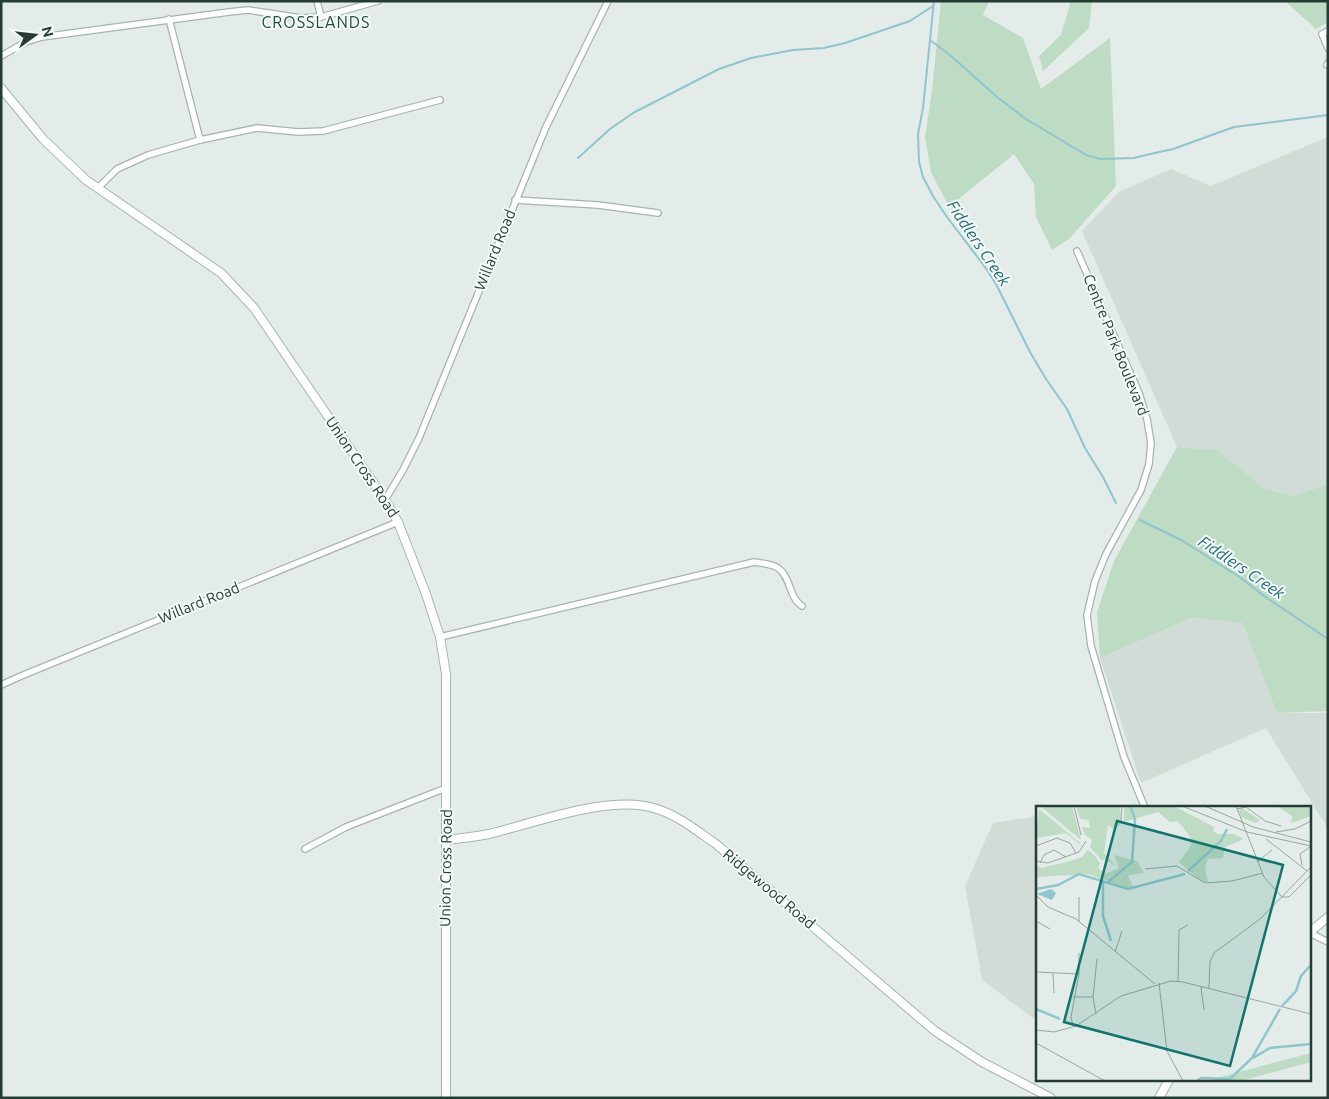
<svg xmlns="http://www.w3.org/2000/svg" width="1329" height="1099" font-family="Ubuntu,sans-serif">
  <style>
    .built { fill: #d1dcd6 }
    .green { fill: #bedbc4 }
    .lines { fill: none; stroke-linecap: round; stroke-linejoin: round }
    .stream { stroke: #8fc6cd; stroke-width: 2 }
    .street-casing { stroke: #a6b4af; stroke-width: 8 }
    .secondary-casing { stroke: #a2b7af; stroke-width: 10 }
    .street { stroke: #fff; stroke-width: 5.5 }
    .secondary { stroke: #fff; stroke-width: 8 }
    .labels { text-anchor: middle; stroke-width: 4; stroke-linejoin: round; paint-order: stroke }
    .street-label { font-size: 15px; fill: #243c35; stroke: #f3f9f6 }
    .neighbourhood-label { font-size: 16px; letter-spacing: 1px; fill: #214d40; stroke: #f3f9f6 }
    .water-label { font-size: 16px; font-style: italic; fill: #226974; stroke: #f3f9f6 }
    .inset-river { fill: none; stroke: #8fc6cd; stroke-width: 2.5 }
    .inset-road { fill: none; stroke: #97a6a0; stroke-width: 1 }
    .view { fill: #0f766e; fill-opacity: 0.15; stroke: #0f766e; stroke-width: 2.5 }
    .inset-edge { fill: none; stroke: #243c35; stroke-width: 2.5 }
  </style>
  <rect width="100%" height="100%" fill="#e3ece8"/>
  <g class="built">
    <path d="M1328,137V484L1293,496L1265,489L1217,450L1177,447L1082,231L1119,192L1171,169L1211,186Z"/>
    <path d="M1191,618L1244,623L1277,713H1328V829L1266,728L1141,783L1100,658Z"/>
    <path d="M1038,816V1022L982,980L965,886L993,823Z"/>
  </g>
  <g class="green">
    <path d="M941,1H989L983,15L1023,38L1041,89L1110,38L1116,186L1069,239L1052,250L1036,217L1034,184L1014,154L949,207L931,172L925,137L932,91Z"/>
    <path d="M1071,1H1092L1089,28L1043,71L1039,56L1061,35Z"/>
    <path d="M1285,1H1328V22L1316,29Z"/>
    <path d="M1177,447L1217,450L1265,489L1293,496L1328,484V711L1277,713L1243,623L1191,618L1100,658L1097,612L1114,561Z"/>
  </g>
  <g class="lines">
    <g class="stream">
      <path d="M934,1L923,108L918,134L919,162L923,177L933,196L947,217L985,267L996,284L1030,352L1046,379L1067,409L1085,448L1103,477L1116,503"/>
      <path d="M930,40L950,55L997,97L1026,119L1086,155L1101,159L1134,158L1146,155L1173,149L1234,127L1328,115"/>
      <path d="M578,158L610,129L633,113L719,69L751,58L793,50L824,48L845,43L910,21L933,6"/>
      <path d="M1140,520L1183,541L1241,578L1264,596L1328,639"/>
    </g>
    <g class="street-casing">
      <g id="street">
        <path d="M317,1L321,17"/>
        <path d="M169,19L200,140"/>
        <path d="M1328,31L1322,34L1328,48"/>
        <path d="M1,56L26,42L42,37L229,12L248,10L301,18L321,17L378,1"/>
        <path d="M1327,65L1328,63"/>
        <path d="M98,188L117,169L148,155L200,140L257,128L298,132L323,131L440,100"/>
        <path d="M515,200L598,205L658,213"/>
        <path d="M1077,251L1139,393L1147,419L1151,443L1149,464L1141,490L1106,554L1095,581L1087,615L1091,646L1124,757L1145,808"/>
        <path d="M385,500L403,470L419,438L546,127L608,1"/>
        <path d="M440,637L754,562C761,563 773,564 778,568C791,577 789,598 802,606"/>
        <path d="M1,685L21,676L398,522"/>
        <path d="M305,849L346,827L446,788"/>
        <path d="M1310,933L1328,942"/>
      </g>
    </g>
    <g class="secondary-casing">
      <g id="secondary">
        <path d="M1,88L43,139L86,180L221,273L254,308L385,500L398,522L426,594L440,637L446,674V1098"/>
        <path d="M447,840C461,838 475,837 489,834C535,823 612,793 657,809C679,816 697,831 716,844L935,1031L982,1062L1051,1098"/>
        <path d="M1310,932L1328,917"/>
        <path d="M1159,1098L1169,1080"/>
      </g>
    </g>
    <use href="#street" class="street"/>
    <use href="#secondary" class="secondary"/>
  </g>
  <g class="labels">
    <g class="street-label">
      <text transform="translate(495 250) rotate(-68)" y="5">Willard Road</text>
      <text transform="translate(1116 345) rotate(68)" y="5">Centre Park Boulevard</text>
      <text transform="translate(362 467) rotate(56)" y="5">Union Cross Road</text>
      <text transform="translate(199 603) rotate(-22)" y="5">Willard Road</text>
      <text transform="translate(446 868) rotate(-89)" y="5">Union Cross Road</text>
      <text transform="translate(769 889) rotate(40)" y="5">Ridgewood Road</text>
    </g>
    <g class="neighbourhood-label">
      <text x="316" y="28">CROSSLANDS</text>
    </g>
    <g class="water-label">
      <text transform="translate(979 243) rotate(56)" y="6">Fiddlers Creek</text>
      <text transform="translate(1242 567) rotate(34)" y="6">Fiddlers Creek</text>
    </g>
  </g>
  <g transform="translate(1036 806)">
    <rect width="275" height="275" fill="#e3ece8"/>
    <path d="M4,0H36L45,34L20,13ZM40,0H84L85,18L77,23L72,19L68,47L81,61L69,53L66,55L54,41L56,34L49,29L46,21L54,22L53,14L44,13ZM88,0H138L178,21L177,25L181,28H198L208,33L189,41L187,52L172,53L169,61L172,76L164,75L143,56L155,40L154,31L142,15L134,16L122,6L88,16ZM241,0H275V10L255,17L256,10ZM206,2L224,14L220,17L205,11L203,4ZM3,3L44,37L43,38L30,27L0,32ZM52,44L60,51L64,57L62,62L69,68L83,62L78,49L101,55L108,67L92,69L97,81L91,82L52,68L0,71V59L6,62L34,55L46,51ZM275,247V256L208,274L169,275Z" fill="#bedbc4"/>
    <path d="M15,83L20,87L16,94L1,88Z" fill="#8fc6cd"/>
    <path class="inset-river" d="M152,65L185,35L191,23M67,76V110L75,135M72,76L96,56L99,13L94,0M0,83L22,79L43,68L92,83L149,68M246,200L260,185L265,170L275,159M0,203L24,213M217,252L234,242L275,238M161,275L165,272L194,273L216,252L244,203"/>
    <path class="inset-road" d="M38,0L45,29M86,0L85,12L86,17L91,18M146,0L211,26L275,40M169,0L217,21L275,36M200,0L228,71L246,91H253L275,69M201,3L210,1L229,15L245,20M240,26L259,23L275,15M230,33L271,65M0,40L21,32L34,37L40,47M0,55L12,57L43,46L50,35M221,56L236,44M4,57L8,49L18,44L30,51M266,59L264,48L274,41M109,63L141,60L169,77L196,75L227,67M0,89L12,101L40,113L119,178M43,91V116M0,115L14,123M79,146L86,125M0,166L43,168M17,167L18,187M142,175L143,124L152,119M123,177L131,245L147,275M165,181L168,204M173,182L174,156L178,147L224,113L275,61M37,191H57M60,208L57,191L61,153M37,220L35,211L43,168V147M0,224L18,226L40,220L85,190L135,175L147,176L275,208M0,237L69,275"/>
    <path class="view" d="M81,15L247,59L194,260L28,216Z"/>
    <rect width="275" height="275" class="inset-edge"/>
  </g>
  <rect width="1329" height="1099" fill="none" stroke="#243c35" stroke-width="5"/>
  <g transform="translate(35 35) rotate(75)" stroke="#f3f9f6" stroke-width="4" paint-order="stroke">
  <path d="M0-4L9 19L0 12L-9 19Z" fill="#243c35"/>
  <text y="-8" font-size="14" font-weight="bold" text-anchor="middle" fill="#243c35">N</text>
  </g>
</svg>
